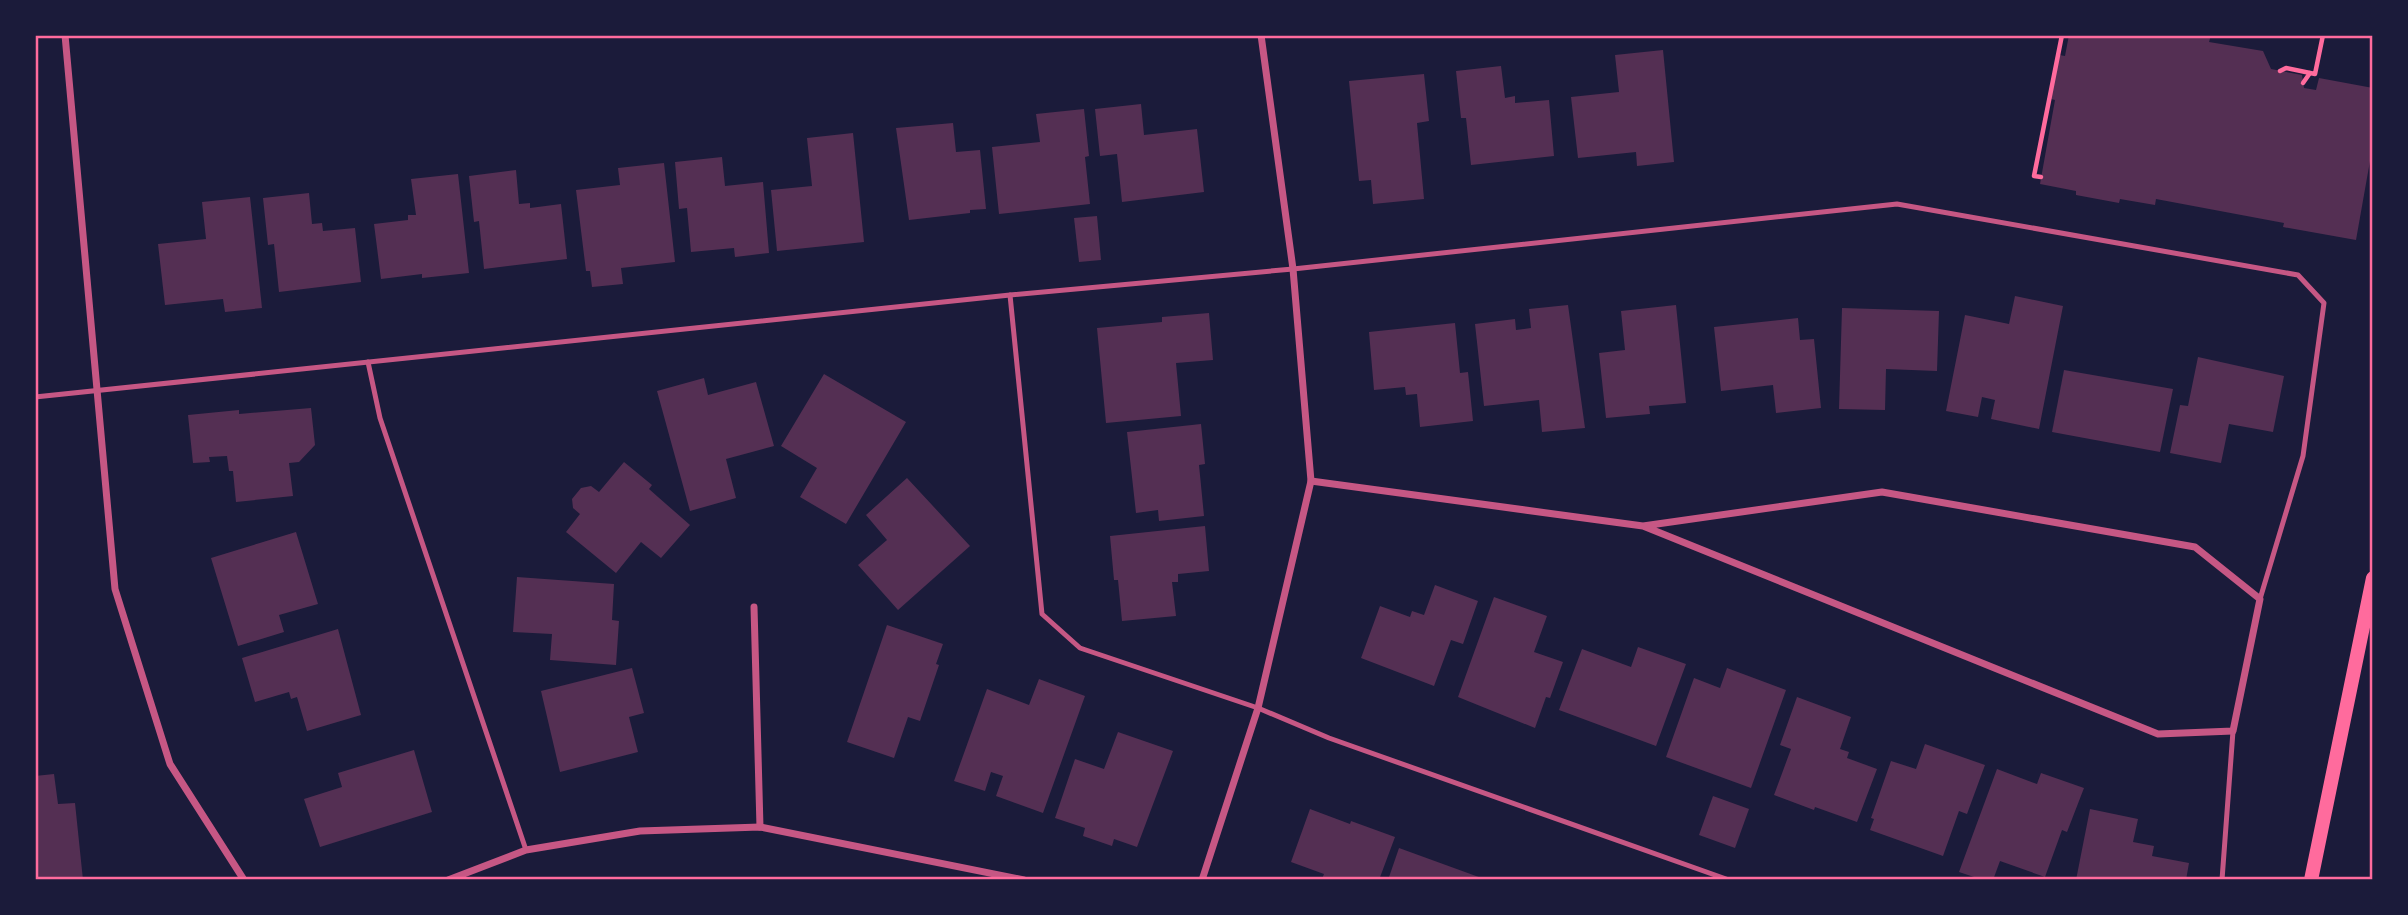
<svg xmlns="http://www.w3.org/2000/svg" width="2408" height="915" font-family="Signika,sans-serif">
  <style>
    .building { fill: #542f53 }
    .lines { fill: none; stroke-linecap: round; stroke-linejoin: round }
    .path { stroke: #ff6b9d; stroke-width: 4.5 }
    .service { stroke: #c65784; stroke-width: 5 }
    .minor { stroke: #c65784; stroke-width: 7 }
    .secondary { stroke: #ff6b9d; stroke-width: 14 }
    .neatline { fill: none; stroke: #ff6b9d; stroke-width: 2.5 }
  </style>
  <rect width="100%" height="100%" fill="#1b1b3a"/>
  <g class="building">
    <path d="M2069,35H2211L2209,42L2263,51L2271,69L2302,75L2304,88L2316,90L2319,78L2373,88V144L2356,240L2283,227L2284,223L2156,199L2155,205L2120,199L2119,203L2076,195V191L2040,184L2055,100L2051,99L2059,55L2065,56Z"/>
    <path d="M1663,50L1674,162L1637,166L1636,152L1578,158L1571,97L1619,92L1615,55Z"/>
    <path d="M1501,66L1505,98L1515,96V103L1549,100L1554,156L1471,165L1466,118H1461L1456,71Z"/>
    <path d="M1424,74L1429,121L1417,123L1424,199L1373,204L1371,180L1359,181L1349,81Z"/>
    <path d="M1141,104L1144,135L1197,129L1204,192L1122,202L1117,154L1100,156L1095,109Z"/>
    <path d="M1084,109L1089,156L1085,157L1090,204L999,214L992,147L1040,142L1036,114Z"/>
    <path d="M953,123L956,152L980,150L986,209L970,210V213L909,220L896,128Z"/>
    <path d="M853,133L864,242L777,251L771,190L812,186L807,138Z"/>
    <path d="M722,157L725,186L763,182L769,253L735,257L734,248L691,252L687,208L679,209L675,162Z"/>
    <path d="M664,163L675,262L621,268L623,284L592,287L590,271H586L576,190L620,185L618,168Z"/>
    <path d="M516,170L519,204L530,203V208L561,204L567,259L484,269L479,221L474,222L469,176Z"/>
    <path d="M458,174L469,273L422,278V274L381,279L374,224L408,220V215H416L411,179Z"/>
    <path d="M309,193L312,224L322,223L323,231L355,228L361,282L279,292L274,244L268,245L263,198Z"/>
    <path d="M250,197L262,308L225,312L223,299L165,305L158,244L206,239L202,202Z"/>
    <path d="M1097,216L1101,260L1079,262L1074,218Z"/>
    <path d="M2015,296L2063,306L2039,429L1991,419L1995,400L1982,397L1978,417L1946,411L1965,315L2009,324Z"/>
    <path d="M1568,305L1585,428L1542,432L1539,400L1484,406L1475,324L1515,319L1516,330L1531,328L1529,309Z"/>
    <path d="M1676,305L1686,403L1649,406L1650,414L1606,418L1599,353L1625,350L1621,311Z"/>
    <path d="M1842,308L1939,311L1937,371L1886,369L1885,410L1839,409Z"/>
    <path d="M1209,313L1213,360L1176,363L1181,416L1106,423L1097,328L1162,322V317Z"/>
    <path d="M1798,318L1800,340L1814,339L1821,408L1776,413L1773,385L1721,391L1714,327Z"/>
    <path d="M1455,323L1460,373L1468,372L1473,421L1420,427L1417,394L1406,395L1405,387L1374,390L1369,332Z"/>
    <path d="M2198,357L2284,376L2273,432L2229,424L2221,463L2170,453L2180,405L2188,406Z"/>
    <path d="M2064,370L2173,389L2160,452L2052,432Z"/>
    <path d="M824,374L906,422L846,524L800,497L817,468L781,446Z"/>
    <path d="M704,378L708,395L756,382L774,446L726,459L736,498L690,511L657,391Z"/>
    <path d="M311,408L315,445L299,462L289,463L293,496L236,502L233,471H229L227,456L209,457L210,462L193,463L188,415L239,410V414Z"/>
    <path d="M1201,424L1205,464L1199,465L1204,516L1159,521L1158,510L1136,513L1127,432Z"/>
    <path d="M624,462L652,485L649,489L658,497L690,525L661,558L641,542L616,573L566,532L580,514L573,508L572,499L581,488L591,486L599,492Z"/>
    <path d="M907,478L970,546L898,610L858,565L887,540L866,515Z"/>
    <path d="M1205,526L1209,571L1178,574V582H1172L1176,616L1122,621L1118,580H1114L1110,536Z"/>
    <path d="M296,532L318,604L279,615L284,632L238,646L211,558Z"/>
    <path d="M517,577L614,584L612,620L619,621L616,665L550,660L552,634L513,632Z"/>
    <path d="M1435,585L1478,601L1463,644L1451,640L1434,686L1361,658L1380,606L1410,617L1412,611L1424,615Z"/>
    <path d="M1494,597L1547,616L1534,652L1563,662L1550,698L1546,697L1535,728L1458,697Z"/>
    <path d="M887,625L943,644L936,664L939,665L920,721L908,717L894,758L847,742Z"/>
    <path d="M338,629L361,715L307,731L297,697L291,699L289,692L255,702L242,658Z"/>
    <path d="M1638,647L1686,664L1656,746L1559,710L1582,649L1631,667Z"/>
    <path d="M632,668L644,713L629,717L638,752L560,772L541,691Z"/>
    <path d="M1727,668L1786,690L1751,788L1666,757L1694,678L1720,688Z"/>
    <path d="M1039,679L1085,696L1043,813L996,796L1003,776L991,772L985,791L954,781L987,689L1029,705Z"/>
    <path d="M1797,697L1851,717L1840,749L1849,752L1847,758L1877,769L1857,822L1815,807L1814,810L1774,795L1791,749L1780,745Z"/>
    <path d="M1118,732L1173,751L1137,847L1114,839L1112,846L1083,836L1085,828L1055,818L1075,759L1104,769Z"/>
    <path d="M1925,744L1985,765L1967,814L1959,811L1943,856L1870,830L1874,819L1871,818L1891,761L1916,769Z"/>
    <path d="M414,750L432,812L320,847L304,799L342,787L338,773Z"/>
    <path d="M1997,769L2037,784L2041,773L2084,788L2067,832L2062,830L2045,877L2000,861L1993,880H1983L1959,872Z"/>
    <path d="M54,774L58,804L75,803L83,880H35V776Z"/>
    <path d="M1713,796L1749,809L1735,848L1699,835Z"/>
    <path d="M1310,809L1350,824L1351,821L1395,837L1379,880H1325L1322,879L1324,874L1291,862Z"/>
    <path d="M2090,809L2138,819L2133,842L2154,846L2152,856L2189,863L2186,880H2076Z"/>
    <path d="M1399,848L1487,880H1388Z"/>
  </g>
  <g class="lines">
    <g class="path">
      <path d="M2280,71L2286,68L2315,74L2323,35"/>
      <path d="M2303,83L2310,73"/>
      <path d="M2041,177L2034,176L2062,35"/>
    </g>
    <g class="service">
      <path d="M1010,295L1042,614L1080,648L1258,708L1329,738L1729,880"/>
      <path d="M368,362L380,418L526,850"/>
      <path d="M35,397L1010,295L1293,269L1897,204L2298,275L2324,303L2303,456L2260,599"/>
      <path d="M2222,880L2233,731"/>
    </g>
    <g class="minor">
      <path d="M65,35L115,589L170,764L244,880"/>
      <path d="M1311,481L1643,526L2158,734L2233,731L2260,599L2195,547L1882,492L1643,526"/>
      <path d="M754,607L760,827"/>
      <path d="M448,880L526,850L640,831L760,827L1024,880"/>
      <path d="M1202,880L1258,708L1311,481L1293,269L1261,35"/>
    </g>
    <path class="secondary" d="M2311,880L2373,578"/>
  </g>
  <rect width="2408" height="915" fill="none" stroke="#1b1b3a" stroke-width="74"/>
  <rect x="37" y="37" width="2334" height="841" class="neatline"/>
</svg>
